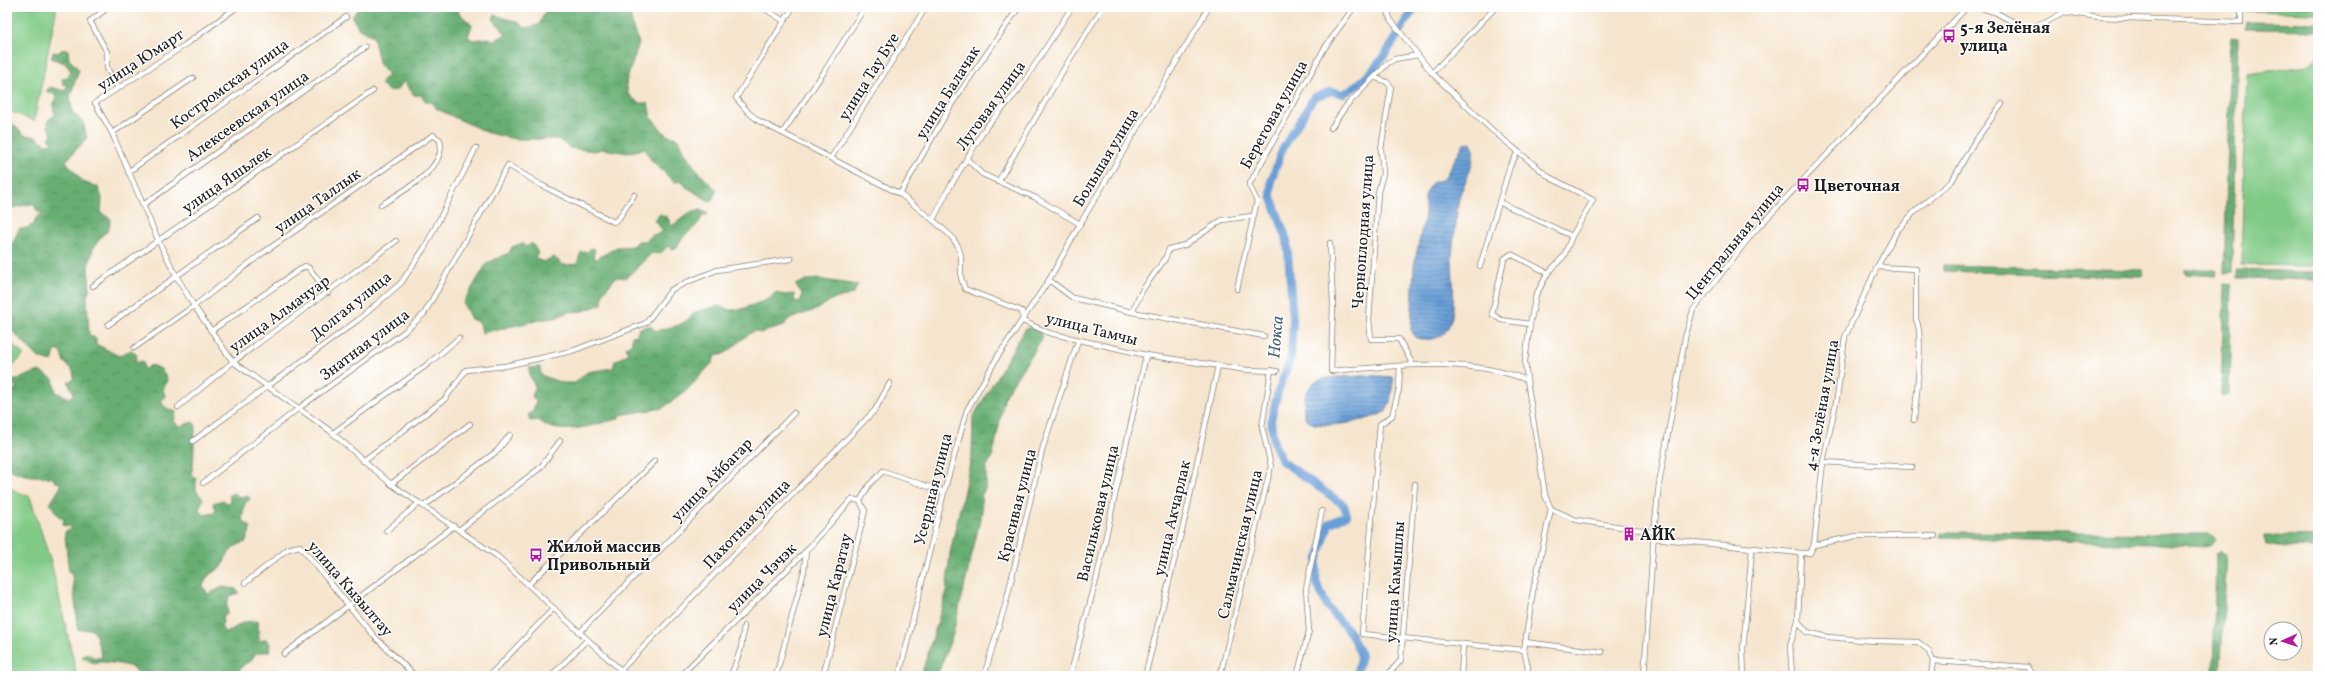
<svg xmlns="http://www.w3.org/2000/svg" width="2325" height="683" font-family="Vollkorn,serif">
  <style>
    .green { fill: #81ca86; stroke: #4e7351 }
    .forest { fill: url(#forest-crowns); stroke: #426548 }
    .water { fill: url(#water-rules); stroke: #425d79 }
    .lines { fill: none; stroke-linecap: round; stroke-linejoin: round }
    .river { stroke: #689ed6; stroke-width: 8 }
    .minor-casing { stroke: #898075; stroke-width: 6 }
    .minor { stroke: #fff; stroke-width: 4.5 }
    .labels { text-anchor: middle; stroke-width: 3; stroke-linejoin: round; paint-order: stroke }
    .poi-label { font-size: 16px; font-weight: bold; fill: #1c1c1c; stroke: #fff; text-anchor: start }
    .street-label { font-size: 16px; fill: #1c1c1c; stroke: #fff }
    .water-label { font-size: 17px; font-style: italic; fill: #425d79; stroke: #fff }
  </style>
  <defs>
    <pattern id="forest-crowns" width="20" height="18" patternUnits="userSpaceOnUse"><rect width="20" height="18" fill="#68ae73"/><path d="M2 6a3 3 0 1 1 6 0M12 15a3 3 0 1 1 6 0" fill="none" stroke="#558d5e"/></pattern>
    <pattern id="water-rules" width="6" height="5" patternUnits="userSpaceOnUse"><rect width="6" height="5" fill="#689ed6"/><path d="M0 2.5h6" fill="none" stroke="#5580ad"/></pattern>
  </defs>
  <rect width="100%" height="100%" fill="#fff"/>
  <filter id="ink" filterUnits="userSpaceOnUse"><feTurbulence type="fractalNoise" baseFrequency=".025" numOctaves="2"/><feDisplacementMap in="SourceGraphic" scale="8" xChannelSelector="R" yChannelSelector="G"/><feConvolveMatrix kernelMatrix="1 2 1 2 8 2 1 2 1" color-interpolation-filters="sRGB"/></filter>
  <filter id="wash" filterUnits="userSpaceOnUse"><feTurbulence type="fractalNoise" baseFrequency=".012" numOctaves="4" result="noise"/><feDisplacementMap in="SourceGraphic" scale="16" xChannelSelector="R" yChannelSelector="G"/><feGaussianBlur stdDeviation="0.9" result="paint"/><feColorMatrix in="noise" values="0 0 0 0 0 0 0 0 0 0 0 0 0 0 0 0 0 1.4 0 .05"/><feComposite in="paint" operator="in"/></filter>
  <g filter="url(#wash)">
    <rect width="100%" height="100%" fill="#f6e5ce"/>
    <g class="green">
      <path d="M7,7H57L34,121L7,110Z"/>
      <path d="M2246,7H2318V13L2245,11Z"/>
      <path d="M2318,56V266L2241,265L2247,74L2308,66Z"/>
      <path d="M7,340L24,355L15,364H7Z"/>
      <path d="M7,487L30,497L51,562L77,676H7Z"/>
    </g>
    <g class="forest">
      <path d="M359,7H458L459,13L472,25L468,37L473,40L490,38L494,41L506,34L493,19L495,15L518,22L525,28L539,25L547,7H629L633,29L639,43L626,82L628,94L639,103H648L651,117L666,135L679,139C685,157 702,178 717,190L711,202L686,187L682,181L674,182L651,160L645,148L628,153L602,149L594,151L570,148L558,139H515L488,133L437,109L432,102H426L421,95H414L404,81L397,90L388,91L380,83L388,74L380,66L373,36L359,29L352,17Z"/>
      <path d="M2247,22L2318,23V30L2245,29Z"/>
      <path d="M2231,37L2238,38L2232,272L2224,273Z"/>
      <path d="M68,49L69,59L79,70L70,96L72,112L83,122L87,138L66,161L83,182L98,187L102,198L101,213L111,219L108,231L102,235L93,249L88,267L90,288L87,297L89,335L96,338V344L119,356L131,350L137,355L135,363L143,361L144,370L151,365L161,369L167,379L163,390L165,396L161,402L166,408L176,412L174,422L180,426L193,422L196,426C192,442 196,457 191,474L196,478V490L203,499L199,509L204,515L214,513L216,510L213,503L223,500L227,503L230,501L229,495L235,493L239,498L248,496L250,499L245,503L242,520L251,527L246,542C234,544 225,555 223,566L207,577L203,586L208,594L223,587L236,589L239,593L230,596L227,602V614L222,617L223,622L221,627L226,633L244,622L258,621L259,639L261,641L266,639L270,643L269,651L255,654L251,661C245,663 238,668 238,676H142L132,667L120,664L102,662L95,664L82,657L86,653L95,658H102L95,633L90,629L78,630L72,575L69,572L65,536V532L71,529L70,527L63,525L64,518H60L50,504L61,486L59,482H55L53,478C34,475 25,478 7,468V385L10,391L16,389L13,381L39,371L53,379L56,392L70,398L74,394L68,382L74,379L73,371L64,362L60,351H55L52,362L39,358L7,326V300L14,294L7,291V243H13L19,229L27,228L34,224L36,218L43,213L38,212L33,204C24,204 15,209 7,208V122L14,125L24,135L36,137L46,144L53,143L49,139L52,134L48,127V120L55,115L53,106L56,98L54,94L46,91L50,87L64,91L68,85L63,84L62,79L69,76L71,71L65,63L51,58L53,52L59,53L61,50Z"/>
      <path d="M700,210L708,214L702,216C698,230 683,231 677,247L673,249L668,246L660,254L652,253L626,278L616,277L603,293L602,304L583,311L568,312L555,318L544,319L482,333L480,323L471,319L463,303L487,263L509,253L512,247L522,243L526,247L532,243L538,253L535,258L543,262L554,257L563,265L577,264L581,252H587L591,248L595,249L593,258L596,259L617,247L633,246L638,241H646L652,235L658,234L663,231L654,220L660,214L667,217L672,226L692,211Z"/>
      <path d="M1943,265L2142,270L2144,274L2141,277L1943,271Z"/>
      <path d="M2184,270H2217L2216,276L2185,274Z"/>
      <path d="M2237,270L2318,272V280L2237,278Z"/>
      <path d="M818,279L858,285L853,294L831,300L818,309L787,320L784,326L760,333L755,331C740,336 732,355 715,356L713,362L687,390L663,408L620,415L618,419C594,424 558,439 538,420L530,421L528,415L533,411L536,401L532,397L535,387L530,376L529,368L540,367L541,375L562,383H575L587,372L613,368L615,361L628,354L626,347L632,343V336L637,335L639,328L650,326L656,331L679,325L689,319L695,312L718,306L730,310L742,309L769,299L776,292L784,295L794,294L795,302L801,301L802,293L795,285L807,280Z"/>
      <path d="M2224,284L2232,285L2229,394L2221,396Z"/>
      <path d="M1033,326L1039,330L1042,339L1005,395L993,455L986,468V487L981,496L982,512L953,634L937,676H921L946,594L950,553L972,454L973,417L1025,329Z"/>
      <path d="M1942,532L2207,534L2216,539L2210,546L1940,537Z"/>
      <path d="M2264,536L2318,537V548L2267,546Z"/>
      <path d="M2221,550L2227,555L2220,676H2213L2216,554Z"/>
    </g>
    <g class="water">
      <path d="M1471,142C1479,158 1465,180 1460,195C1457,204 1457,214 1456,223C1455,234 1452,247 1452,259C1452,288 1465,350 1416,338L1411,330L1414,265L1425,214V195L1432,183L1444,179L1464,143Z"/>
      <path d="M1366,375L1394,377L1390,402L1385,412C1372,420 1321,431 1308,421C1302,416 1304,404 1305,397C1307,391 1311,383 1317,381C1329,375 1352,378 1366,375Z"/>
    </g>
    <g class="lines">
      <path class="river" d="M1356,676L1361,655L1350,633L1327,606L1316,582L1317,562L1329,524L1347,515L1344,505L1282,461L1274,443L1271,420L1278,392L1291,357L1293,320L1287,240L1271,196V181L1282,150L1314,97L1332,91L1343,94C1365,83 1383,59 1396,38C1403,26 1407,16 1418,7"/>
    </g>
  </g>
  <g filter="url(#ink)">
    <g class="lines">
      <g class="minor-casing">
        <g id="minor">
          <path d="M109,7L90,21L107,52V68L118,88"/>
          <path d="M237,7L185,45L95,103L112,133L159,242L177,277L194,306L233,362L329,430L391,484L497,556L627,676"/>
          <path d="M762,7L784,21"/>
          <path d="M793,7L736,98L749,113L759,121L900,194L933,220L951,236L958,246L961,256V278L965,289L1022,311L1023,321L1049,333L1146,355L1247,370L1277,371"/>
          <path d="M1387,7L1390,19L1432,73L1492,130L1549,177L1593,200L1572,236L1564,256L1548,273L1536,295L1530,324L1525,361L1527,380L1545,495L1551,509L1533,591L1524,650L1528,667L1527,676"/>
          <path d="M1978,7L1995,12L2026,29L2045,23L2064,12L2099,17L2241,22V7"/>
          <path d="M1388,9L1395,7"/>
          <path d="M1432,73L1496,7"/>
          <path d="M1376,78L1387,82L1391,87L1381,149L1383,174L1378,192L1369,320L1371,339H1399L1413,365"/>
          <path d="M1331,128L1346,106L1388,63L1395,59L1418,55"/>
          <path d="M783,132L824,72L865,7"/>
          <path d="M112,133L193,78"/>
          <path d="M831,158L926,7"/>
          <path d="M967,159L982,174L1036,198L1080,224"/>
          <path d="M128,172L346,17"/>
          <path d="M998,182L1068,62L1103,7"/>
          <path d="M900,194L953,102L1019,7"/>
          <path d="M1499,202L1572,236"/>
          <path d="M143,205L365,47"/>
          <path d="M933,220L948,190L986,127L1018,91L1072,7"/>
          <path d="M1330,243L1333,304L1331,371C1395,366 1466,356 1527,380"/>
          <path d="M1480,266L1510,166L1518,152"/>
          <path d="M1877,267L1916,269V320C1924,331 1916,403 1914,420"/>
          <path d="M1049,280L1073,298L1082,300L1132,312L1264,336"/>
          <path d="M93,286L373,91"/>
          <path d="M1237,289L1257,201L1249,185L1324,49L1354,7"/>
          <path d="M1132,312L1143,289L1165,259L1169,249L1185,245L1222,220L1252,216"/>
          <path d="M1530,324L1501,320L1492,314L1504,259L1511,254L1548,273"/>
          <path d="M108,325L258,218"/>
          <path d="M211,331L305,266L309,268L328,293"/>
          <path d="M134,348L194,306L260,255L433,135L440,140C447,170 402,191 381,205"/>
          <path d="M1400,366L1399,389L1392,416L1380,424L1362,634L1524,650"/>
          <path d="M178,407L233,362L396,241"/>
          <path d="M333,433L428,364L459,338"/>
          <path d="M193,441L358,320L401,283L425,247L476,148"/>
          <path d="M363,461L445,399L466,370L505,366L572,351L646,323L671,290L685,283L717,270L791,259"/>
          <path d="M1823,462L1912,467"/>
          <path d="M203,483L299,408L404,332L424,314L508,165L541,185L614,222L619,218L634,195"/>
          <path d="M391,484L470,424"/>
          <path d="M860,501L869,485L883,471L944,492"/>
          <path d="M424,506L497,451L510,435"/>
          <path d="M1551,509L1576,520L1654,532"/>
          <path d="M459,530L540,468L560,441"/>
          <path d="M386,531L419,503"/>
          <path d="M1935,536H1856L1814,545L1823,462L1837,398L1845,337L1877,267L1897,231L1916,210L1952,181L1973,144L2002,104"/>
          <path d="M1654,538L1801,553H1810L1814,545"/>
          <path d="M245,583L288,549L300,546L374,636L415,676"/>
          <path d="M529,584L655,461"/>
          <path d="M1798,621L1807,632L1828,637L1873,641L1918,642L1928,650L1933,661L2028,667L2033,675L2046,676"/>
          <path d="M580,632L794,413"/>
          <path d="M1525,642L1602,652"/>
          <path d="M284,654L454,526"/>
          <path d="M489,676L554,608"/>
          <path d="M551,676L587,640"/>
          <path d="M615,676L875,410L890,383"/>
          <path d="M680,676L806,551L852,499L860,501"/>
          <path d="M731,676L741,648L744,626"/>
          <path d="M776,676L804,571L806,551"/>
          <path d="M823,676L865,511L860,501"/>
          <path d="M899,676L944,492L967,410L998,356L1049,280L1080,224L1209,7"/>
          <path d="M984,676L1006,602L1043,447L1078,341"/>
          <path d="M1070,676L1097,577L1146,355"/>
          <path d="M1145,676L1186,514L1218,366"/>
          <path d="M1220,676L1271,466L1262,427L1271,370"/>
          <path d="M1297,676L1309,631L1306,589L1322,511"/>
          <path d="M1387,676L1401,660L1415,484"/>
          <path d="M1461,676L1463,645"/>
          <path d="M1644,676L1654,532L1659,484L1685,338L1693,310L1752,234L1967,7"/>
          <path d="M1744,676L1743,649L1752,550"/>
          <path d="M1792,676L1790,645L1798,621L1801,553"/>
          <path d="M1931,676L1933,661"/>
        </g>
      </g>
      <use href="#minor" class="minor"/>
    </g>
  </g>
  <defs>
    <g id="bus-bare" transform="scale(1.08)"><path d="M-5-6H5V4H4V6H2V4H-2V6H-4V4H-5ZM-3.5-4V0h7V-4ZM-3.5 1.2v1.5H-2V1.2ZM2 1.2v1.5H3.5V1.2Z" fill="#b5179e" stroke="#fff" stroke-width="2.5" paint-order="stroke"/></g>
    <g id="building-bare" transform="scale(1.08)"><path d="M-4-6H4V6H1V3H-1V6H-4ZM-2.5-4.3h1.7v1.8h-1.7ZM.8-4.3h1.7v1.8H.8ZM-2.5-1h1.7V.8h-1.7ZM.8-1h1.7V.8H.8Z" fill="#b5179e" stroke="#fff" stroke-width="2.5" paint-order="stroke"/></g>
  </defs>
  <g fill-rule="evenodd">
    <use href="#bus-bare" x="1949" y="36"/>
    <use href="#bus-bare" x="1803" y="185"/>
    <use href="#building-bare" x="1629" y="534"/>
    <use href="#bus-bare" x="536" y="555"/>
  </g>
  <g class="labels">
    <g class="poi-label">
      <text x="1960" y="33">5-я Зелёная<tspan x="1960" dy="18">улица</tspan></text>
      <text x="1814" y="191">Цветочная</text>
      <text x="1640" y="540">АЙК</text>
      <text x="547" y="552">Жилой массив<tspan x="547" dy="18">Привольный</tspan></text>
    </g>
    <g class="street-label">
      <text transform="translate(140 59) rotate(-33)" y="6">улица Юмарт</text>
      <text transform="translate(868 76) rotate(-58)" y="6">улица Тау Буе</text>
      <text transform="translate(229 83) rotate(-36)" y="6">Костромская улица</text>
      <text transform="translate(947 92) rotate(-58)" y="6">улица Балачак</text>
      <text transform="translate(990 105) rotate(-54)" y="6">Луговая улица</text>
      <text transform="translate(1273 114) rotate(-61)" y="6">Береговая улица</text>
      <text transform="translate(247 115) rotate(-35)" y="6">Алексеевская улица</text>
      <text transform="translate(1105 157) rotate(-59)" y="6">Большая улица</text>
      <text transform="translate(226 179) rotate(-35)" y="6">улица Яшьлек</text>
      <text transform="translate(317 200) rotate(-35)" y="6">улица Таллык</text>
      <text transform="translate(1362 232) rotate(-86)" y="6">Черноплодная улица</text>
      <text transform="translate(1734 241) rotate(-51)" y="6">Центральная улица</text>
      <text transform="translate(350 305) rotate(-39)" y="6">Долгая улица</text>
      <text transform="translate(279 313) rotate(-36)" y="6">улица Алмачуар</text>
      <text transform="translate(1092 328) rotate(14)" y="6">улица Тамчы</text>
      <text transform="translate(364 344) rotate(-37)" y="6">Знатная улица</text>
      <text transform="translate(1821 405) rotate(-80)" y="6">4-я Зелёная улица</text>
      <text transform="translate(711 479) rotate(-46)" y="6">улица Айбагар</text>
      <text transform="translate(932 489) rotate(-76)" y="6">Усердная улица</text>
      <text transform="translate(1016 505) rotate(-76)" y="6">Красивая улица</text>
      <text transform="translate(1097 513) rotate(-77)" y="6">Васильковая улица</text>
      <text transform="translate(1171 518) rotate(-77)" y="6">улица Акчарлак</text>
      <text transform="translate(746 523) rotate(-46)" y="6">Пахотная улица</text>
      <text transform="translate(1239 544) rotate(-77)" y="6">Салмачинская улица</text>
      <text transform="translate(761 577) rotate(-45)" y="6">улица Чэчэк</text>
      <text transform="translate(1394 582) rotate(-86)" y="6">улица Камышлы</text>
      <text transform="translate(833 585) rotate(-76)" y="6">улица Каратау</text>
      <text transform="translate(351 588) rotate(49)" y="6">улица Кызылтау</text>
    </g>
    <g class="water-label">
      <text transform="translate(1275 337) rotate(-85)" y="6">Нокса</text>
    </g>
  </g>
  <rect width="2325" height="683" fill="none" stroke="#fff" stroke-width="24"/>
  <g transform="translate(2283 641) rotate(267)"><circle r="19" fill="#ffffff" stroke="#a4a4a4"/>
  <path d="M0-3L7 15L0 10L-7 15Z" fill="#b5179e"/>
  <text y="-6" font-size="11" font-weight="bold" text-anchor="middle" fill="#1c1c1c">N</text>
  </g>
</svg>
